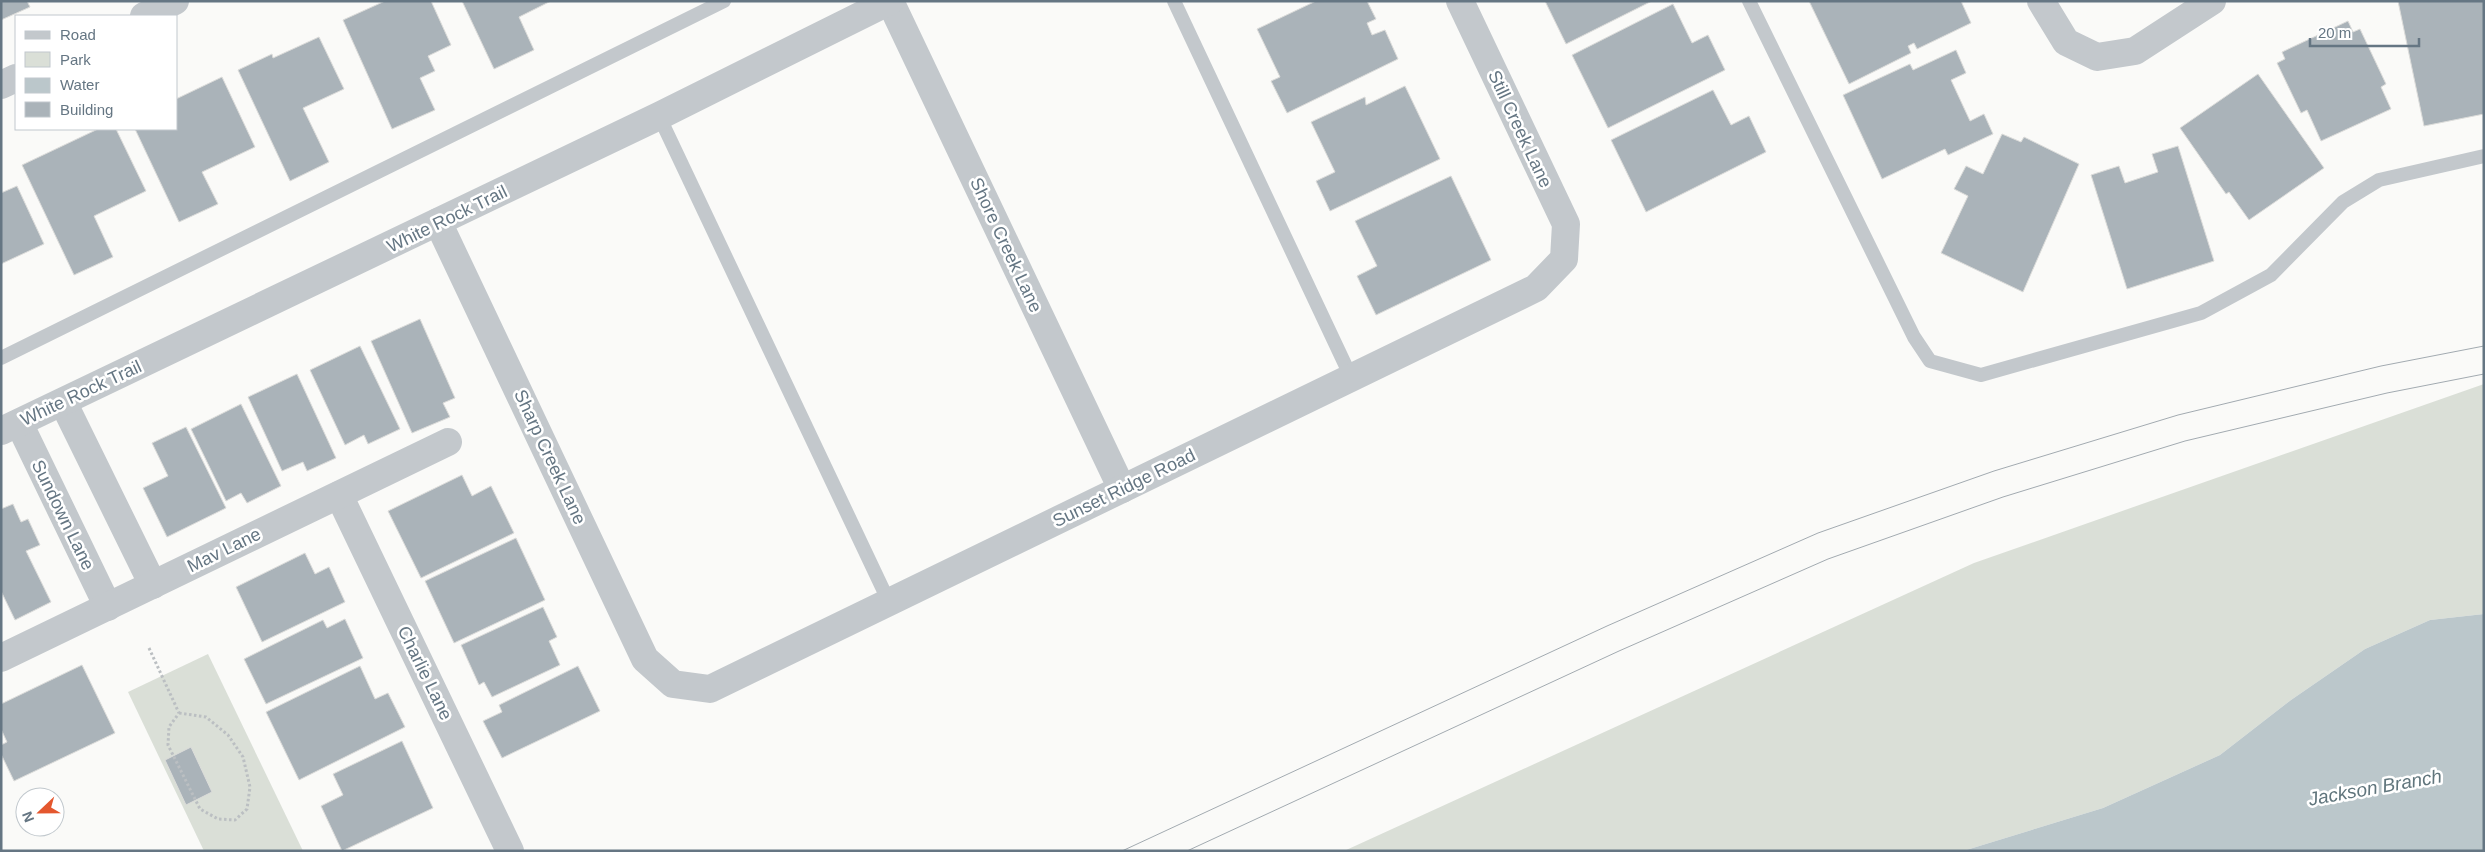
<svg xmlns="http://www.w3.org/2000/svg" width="2485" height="852" font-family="Helvetica,sans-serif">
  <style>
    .green { fill: #dadfd7 }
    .water { fill: #bbc7cb }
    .building { fill: #aab3b9; stroke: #dcdcda }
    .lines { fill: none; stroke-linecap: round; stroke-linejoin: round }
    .path { stroke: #bbbfc2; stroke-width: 3; stroke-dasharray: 2.5 2.5; stroke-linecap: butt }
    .service { stroke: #c3c8cc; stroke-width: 14 }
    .minor { stroke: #c3c8cc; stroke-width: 28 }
    .tertiary { stroke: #c3c8cc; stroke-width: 28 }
    .tram { stroke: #a2aab0; stroke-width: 1 }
    .labels { text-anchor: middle; stroke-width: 5; stroke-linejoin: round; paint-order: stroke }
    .street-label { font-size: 18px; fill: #657683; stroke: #fff }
    .water-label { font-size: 19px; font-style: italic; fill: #60757c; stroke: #fff }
  </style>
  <rect width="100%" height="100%" fill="#fafaf8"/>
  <g class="green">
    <path d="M2484,384V614L2430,620L2365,649L2291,700L2220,755L2103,808L1963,851H1344L1974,563Z"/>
    <path d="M208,654L303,851H204L128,692Z"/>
  </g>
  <path class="water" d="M2484,614V851H1963L2103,808L2220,755L2291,700L2365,649L2430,620Z"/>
  <g class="building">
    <path d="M1,1H27L30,7L1,20Z"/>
    <path d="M385,1H431L451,45L428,56L435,71L420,78L435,110L392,129L343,20Z"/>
    <path d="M462,1H551L519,17L534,50L494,69Z"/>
    <path d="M1316,1H1367L1376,19L1367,23L1372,35L1385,30L1398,59L1287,113L1271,81L1280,77L1257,29Z"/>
    <path d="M1545,1H1652L1566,44Z"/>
    <path d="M1809,1H1961L1971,23L1917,49L1914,43L1908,46L1911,53L1849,84Z"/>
    <path d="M2398,1H2484V114L2424,126Z"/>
    <path d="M1673,4L1692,43L1708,35L1725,70L1608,128L1572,55Z"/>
    <path d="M2348,21L2353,32L2360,29L2386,84L2381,87L2391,109L2321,141L2307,110L2301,113L2277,63L2285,59L2282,52Z"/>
    <path d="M319,37L344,89L303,108L329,162L290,181L238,70L272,54L273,58Z"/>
    <path d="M1956,50L1966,73L1951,80L1970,121L1984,114L1993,134L1948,155L1945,149L1882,179L1843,95L1910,64L1913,70Z"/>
    <path d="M2258,74L2324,168L2249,220L2229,192L2226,194L2180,128Z"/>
    <path d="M222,77L255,147L202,172L218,204L179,222L135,129H176V99Z"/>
    <path d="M1405,86L1440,159L1330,211L1316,181L1335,172L1311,122L1365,97L1366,105Z"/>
    <path d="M1713,90L1731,125L1749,116L1766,152L1646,212L1611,140Z"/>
    <path d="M98,129H116L146,191L94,216L113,257L74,275L22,165Z"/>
    <path d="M2002,134L2021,142L2024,137L2079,164L2023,292L1941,253L1968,196L1954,189L1966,166L1983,174Z"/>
    <path d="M2178,146L2214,261L2127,289L2091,175L2119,166L2125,183L2158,172L2152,154Z"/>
    <path d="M1451,176L1491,260L1376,315L1357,276L1377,266L1355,221Z"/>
    <path d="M17,186L44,244L1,264V193Z"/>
    <path d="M420,319L455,398L443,403L450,417L412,433L371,341Z"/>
    <path d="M360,346L400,429L368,444L364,435L345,445L310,370Z"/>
    <path d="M297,374L336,458L307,471L303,462L282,471L248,397Z"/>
    <path d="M241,404L281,486L247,503L241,493L226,501L191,429Z"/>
    <path d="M186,427L226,508L167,537L143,488L168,476L152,443Z"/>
    <path d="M462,475L472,496L491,486L514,533L421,578L388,511Z"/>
    <path d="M13,504L21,522L28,519L40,545L26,551L51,602L15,620L1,591V509Z"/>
    <path d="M516,538L545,600L454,643L425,581Z"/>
    <path d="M305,553L315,574L329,567L345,602L262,642L236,587Z"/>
    <path d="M543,607L557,637L549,641L560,665L492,697L484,682L479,685L461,645Z"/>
    <path d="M345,619L363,658L266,704L244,659L323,620L327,628Z"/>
    <path d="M82,665L115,733L14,781L1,754V745L7,742L1,729V704Z"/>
    <path d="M360,666L375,699L388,693L405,727L299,780L266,712Z"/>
    <path d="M578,666L600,711L502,758L483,721L502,712L499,705Z"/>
    <path d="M402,741L433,808L342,851L321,806L343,795L333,774Z"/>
    <path d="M191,747L212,792L186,805L165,760Z"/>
  </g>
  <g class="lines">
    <path class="path" d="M149,648L179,713L169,727L168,745L200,809L218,819L235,820L247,809L250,787L243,757L228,735L206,717L179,713"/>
    <g class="service">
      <path d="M1174,1L1351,377"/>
      <path d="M1749,1L1914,337L1930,361L1981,375L2201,313L2271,275L2343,202L2379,180L2484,156"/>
      <path d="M659,116L889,602"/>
      <path d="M1,358L724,1"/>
    </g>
    <g class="minor">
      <path d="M890,1L1122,489"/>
      <path d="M2041,1L2066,42L2097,57L2135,51L2212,1"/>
      <path d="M144,16L175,1"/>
      <path d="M1,85L16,78"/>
      <path d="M438,222L645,659L673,684L710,689L1536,288L1564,259L1566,224L1460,1"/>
      <path d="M63,402L153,585"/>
      <path d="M19,423L108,607"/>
      <path d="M339,495L510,851"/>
      <path d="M1,658L448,442"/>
    </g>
    <path class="tertiary" d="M1,431L659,116L890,1"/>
    <g class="tram">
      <path d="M1122,851L1607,626L1818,533L1994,471L2178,415L2381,366L2484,346"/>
      <path d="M1187,851L1619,651L1828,559L2003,497L2185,441L2387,393L2484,374"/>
    </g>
  </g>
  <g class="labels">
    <g class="street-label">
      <text transform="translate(1520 129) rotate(65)" y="6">Still Creek Lane</text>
      <text transform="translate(447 219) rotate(-26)" y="6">White Rock Trail</text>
      <text transform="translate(1006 245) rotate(65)" y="6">Shore Creek Lane</text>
      <text transform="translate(81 393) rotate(-25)" y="6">White Rock Trail</text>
      <text transform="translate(550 457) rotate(65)" y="6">Sharp Creek Lane</text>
      <text transform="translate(1124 488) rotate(-26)" y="6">Sunset Ridge Road</text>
      <text transform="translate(63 515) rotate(64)" y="6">Sundown Lane</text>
      <text transform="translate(224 550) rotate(-26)" y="6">Mav Lane</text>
      <text transform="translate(425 673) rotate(64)" y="6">Charlie Lane</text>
    </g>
    <g class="water-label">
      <text transform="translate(2375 787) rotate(-10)" y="7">Jackson Branch</text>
    </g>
  </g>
  <rect width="2485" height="852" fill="none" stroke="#657683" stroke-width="5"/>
  <rect x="15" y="15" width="162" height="115" fill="#ffffff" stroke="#c1c8cd"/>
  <rect x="25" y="31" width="25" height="8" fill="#c3c8cc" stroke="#c1c8cd"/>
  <text x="60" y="40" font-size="15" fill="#657683">Road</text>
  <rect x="25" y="52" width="25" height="15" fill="#dadfd7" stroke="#c1c8cd"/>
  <text x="60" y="65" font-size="15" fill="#657683">Park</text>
  <rect x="25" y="78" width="25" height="15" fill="#bbc7cb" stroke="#c1c8cd"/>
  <text x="60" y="90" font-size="15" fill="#657683">Water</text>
  <rect x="25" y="102" width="25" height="15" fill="#aab3b9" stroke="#c1c8cd"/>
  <text x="60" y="115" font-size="15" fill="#657683">Building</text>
  <g transform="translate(40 812) rotate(248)"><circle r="24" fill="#ffffff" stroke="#c1c8cd"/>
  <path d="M0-4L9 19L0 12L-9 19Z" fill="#e4572e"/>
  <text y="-8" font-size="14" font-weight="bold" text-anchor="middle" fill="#657683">N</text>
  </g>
  <path d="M2310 38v8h109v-8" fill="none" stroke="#657683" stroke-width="2.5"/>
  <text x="2318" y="38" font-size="15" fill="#657683" stroke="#ffffff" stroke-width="4" paint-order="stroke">20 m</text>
</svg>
